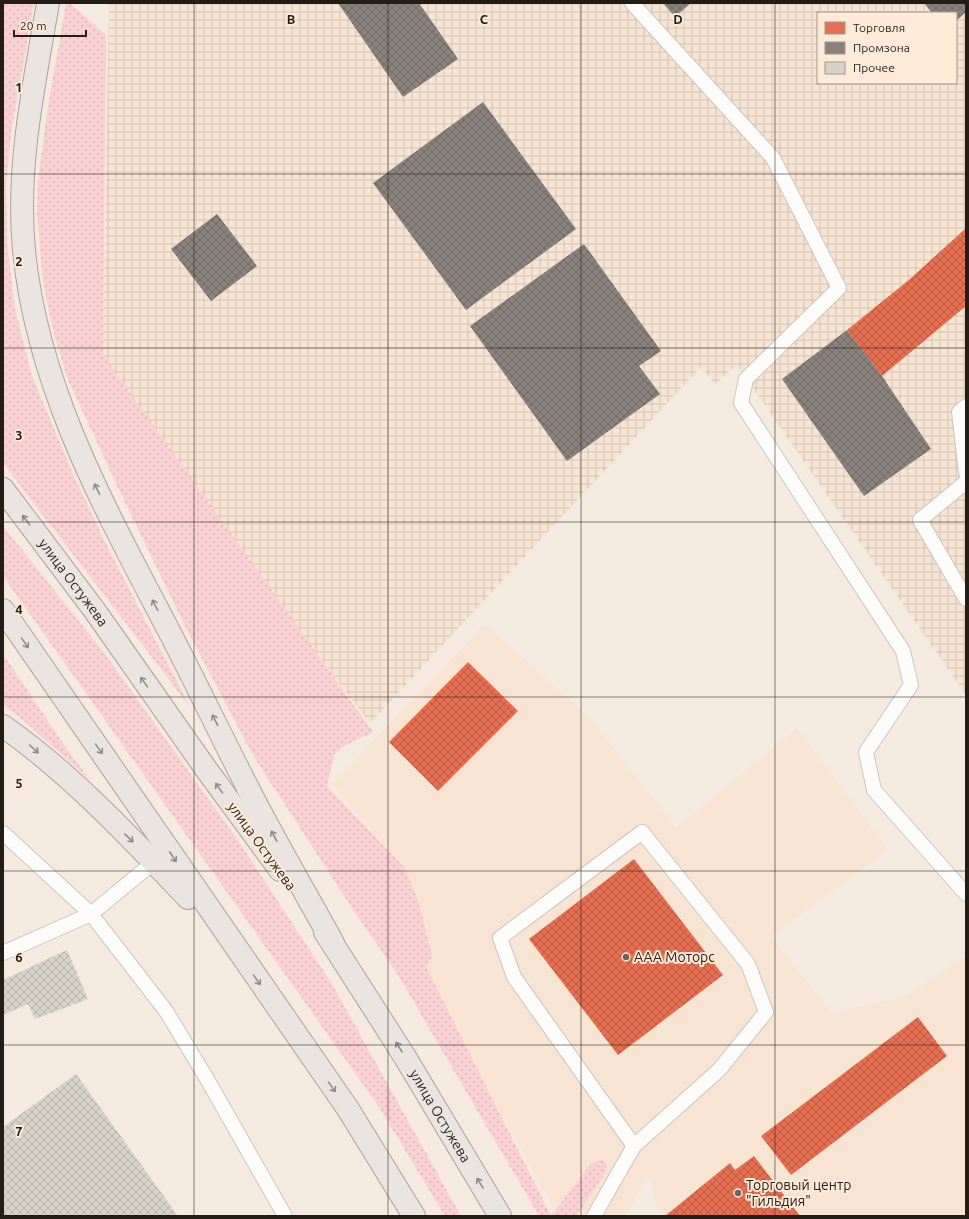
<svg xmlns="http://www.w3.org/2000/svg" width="969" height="1219" font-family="Ubuntu,sans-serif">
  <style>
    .built { fill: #f7e4d2 }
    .industrial { fill: url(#industrial-grid); fill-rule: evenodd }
    .grass { fill: url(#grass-dots) }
    .shops { fill: url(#shops-cross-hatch) }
    .industry { fill: url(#industry-cross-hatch) }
    .building { fill: url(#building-cross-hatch) }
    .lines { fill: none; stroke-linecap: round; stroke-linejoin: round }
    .service-casing { stroke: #cdc5bd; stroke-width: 16 }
    .primary-casing { stroke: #afa098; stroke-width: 24 }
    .service { stroke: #fefcfa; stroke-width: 14 }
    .primary { stroke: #ebe4e1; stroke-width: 22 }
    .oneway { stroke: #918a86 }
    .grid { fill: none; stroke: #241d16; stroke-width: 1; stroke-opacity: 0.55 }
    .poi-dot { fill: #6d655c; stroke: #fdead7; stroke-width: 1.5 }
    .labels { text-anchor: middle; stroke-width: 4; stroke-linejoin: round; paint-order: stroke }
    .street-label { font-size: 14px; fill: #241d16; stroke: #fdead7 }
    .poi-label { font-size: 14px; fill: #241d16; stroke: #fdead7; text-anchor: start }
    .grid-label { font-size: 13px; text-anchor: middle; font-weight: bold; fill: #241d16; stroke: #fdead7; stroke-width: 4; stroke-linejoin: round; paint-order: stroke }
  </style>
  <defs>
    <pattern id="industrial-grid" width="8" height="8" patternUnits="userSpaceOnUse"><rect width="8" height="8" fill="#f7e4d2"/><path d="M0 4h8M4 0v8" fill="none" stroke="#d4c3b4"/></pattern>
    <pattern id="grass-dots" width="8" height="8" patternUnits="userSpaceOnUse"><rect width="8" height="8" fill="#f9d1d3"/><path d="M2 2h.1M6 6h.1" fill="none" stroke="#d5b3b4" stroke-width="1.8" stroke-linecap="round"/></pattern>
    <pattern id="shops-cross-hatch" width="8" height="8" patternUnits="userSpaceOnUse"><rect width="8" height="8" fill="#e76f51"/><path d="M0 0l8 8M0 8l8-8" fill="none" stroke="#bb5b42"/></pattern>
    <pattern id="industry-cross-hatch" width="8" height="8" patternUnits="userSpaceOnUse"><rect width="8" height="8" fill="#8a817c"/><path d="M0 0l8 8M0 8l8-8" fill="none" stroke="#716965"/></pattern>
    <pattern id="building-cross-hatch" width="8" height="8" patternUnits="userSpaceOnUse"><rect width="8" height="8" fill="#d8d2c8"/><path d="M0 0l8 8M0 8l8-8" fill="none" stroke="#b9b4ab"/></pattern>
  </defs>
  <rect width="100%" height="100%" fill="#f5eadf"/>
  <path class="built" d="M485,624L590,718L676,828L797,728L888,850L771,937L832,1013L906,996L966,956V1216H660L648,1176L626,1216H558L417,960L398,862L332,784Z"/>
  <path class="industrial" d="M109,3H966V695L737,365L715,384L701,367L370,723L197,499L103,355ZM818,13H956V83H818Z"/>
  <g class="grass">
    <path d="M3,3H34L12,127L6,184L7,242L15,309L32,376L72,472L106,544L190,707L3,463Z"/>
    <path d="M66,3H70L106,35L103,355L373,732L344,746L334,755L327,786L404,867L419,903L432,956L426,967L551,1216L591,1164L602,1159L606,1164V1172L576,1216H539L398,975L356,914L254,757L190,636L121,494L68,380L54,334L43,282L37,214L38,181L47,113Z"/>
    <path d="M3,526L105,654L239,842L332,984L461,1216H445L379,1107L3,576Z"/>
    <path d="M3,654L60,739L89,779L22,719L3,705Z"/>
  </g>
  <g class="shops">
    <path d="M966,228V306L882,376L847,330L910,279Z"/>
    <path d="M468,662L518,711L438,791L389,742Z"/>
    <path d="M634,859L723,975L618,1055L529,939Z"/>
    <path d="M918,1017L947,1056L791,1175L761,1136Z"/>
    <path d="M754,1156L800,1216H665L730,1163L735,1170Z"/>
  </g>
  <g class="industry">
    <path d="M338,3H419L458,59L403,97Z"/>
    <path d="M663,3H691L675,17Z"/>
    <path d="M924,3H966V12L956,21V13H932Z"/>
    <path d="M483,102L576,229L466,310L373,183Z"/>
    <path d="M217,214L257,266L211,301L171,249Z"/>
    <path d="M584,244L661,351L639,366L660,394L567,461L470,326Z"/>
    <path d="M847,330L882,376L931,449L864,496L782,379Z"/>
  </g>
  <g class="building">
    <path d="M67,950L88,999L35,1019L28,1004L3,1015V980Z"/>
    <path d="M76,1074L178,1216H3V1127Z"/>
  </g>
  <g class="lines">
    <g class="service-casing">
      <g id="service">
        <path d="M632,3L773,158L839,288L746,379L741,403L903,651L911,685L866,752L874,790L966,894"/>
        <path d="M966,406L959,412L966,473"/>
        <path d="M966,482L920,520L966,599"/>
        <path d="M3,833L91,914L166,1011L207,1079L285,1216"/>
        <path d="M3,953L91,914L154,862"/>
        <path d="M594,1216L634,1146L719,1070L766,1012L748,964L642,832L500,938L514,977L634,1146"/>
      </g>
    </g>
    <g class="primary-casing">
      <g id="primary">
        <path d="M48,3C34,85 16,167 24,250C37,389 107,512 170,633C198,687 224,742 252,796C278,846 306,894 333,943"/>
        <path id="s1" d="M3,489L95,611L206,769L280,870"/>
        <path d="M3,610L348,1109L414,1216"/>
        <path d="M3,726C70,773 131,838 188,898"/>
        <path id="s2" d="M325,932L405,1057L500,1216"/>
      </g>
    </g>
    <use href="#service" class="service"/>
    <use href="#primary" class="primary"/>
  </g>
  <defs><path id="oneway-shaft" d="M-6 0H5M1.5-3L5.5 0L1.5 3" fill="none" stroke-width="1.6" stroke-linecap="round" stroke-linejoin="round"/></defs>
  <g class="oneway">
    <use href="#oneway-shaft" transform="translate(97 489) rotate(-115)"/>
    <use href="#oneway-shaft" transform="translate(26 520) rotate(-127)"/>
    <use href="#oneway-shaft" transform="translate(155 605) rotate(-117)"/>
    <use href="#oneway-shaft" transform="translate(25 643) rotate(55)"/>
    <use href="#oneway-shaft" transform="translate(144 682) rotate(-125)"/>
    <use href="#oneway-shaft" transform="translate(215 720) rotate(-117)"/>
    <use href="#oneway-shaft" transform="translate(34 749) rotate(42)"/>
    <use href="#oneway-shaft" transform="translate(99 749) rotate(55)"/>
    <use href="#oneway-shaft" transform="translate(219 788) rotate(-126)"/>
    <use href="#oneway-shaft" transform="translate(274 836) rotate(-119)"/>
    <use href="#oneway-shaft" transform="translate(129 838) rotate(44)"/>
    <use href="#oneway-shaft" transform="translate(173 857) rotate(56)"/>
    <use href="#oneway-shaft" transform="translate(257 980) rotate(55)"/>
    <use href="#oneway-shaft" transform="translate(399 1047) rotate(-122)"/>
    <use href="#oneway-shaft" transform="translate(332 1087) rotate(55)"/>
    <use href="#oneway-shaft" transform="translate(480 1183) rotate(-122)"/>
  </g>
  <path class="grid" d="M194,3V1216M388,3V1216M581,3V1216M775,3V1216M3,174H966M3,348H966M3,522H966M3,697H966M3,871H966M3,1045H966"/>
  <g class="poi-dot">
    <circle cx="626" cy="957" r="4"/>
    <circle cx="738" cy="1193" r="4"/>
  </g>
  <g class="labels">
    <g class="street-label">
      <text dy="5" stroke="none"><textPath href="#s1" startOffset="117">улица Остужева</textPath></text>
      <text transform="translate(262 846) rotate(54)" y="5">улица Остужева</text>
      <text dy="5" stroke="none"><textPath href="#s2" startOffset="217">улица Остужева</textPath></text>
    </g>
    <g class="poi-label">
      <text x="634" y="962">ААА Моторс</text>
      <text x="746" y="1190">Торговый центр<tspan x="746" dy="16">"Гильдия"</tspan></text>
    </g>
  </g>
  <g class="grid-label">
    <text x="291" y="24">B</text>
    <text x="484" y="24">C</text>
    <text x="678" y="24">D</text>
    <text x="19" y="92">1</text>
    <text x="19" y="266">2</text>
    <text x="19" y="440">3</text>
    <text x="19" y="614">4</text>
    <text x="19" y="788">5</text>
    <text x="19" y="962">6</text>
    <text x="19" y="1136">7</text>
  </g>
  <rect width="969" height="1219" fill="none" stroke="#241d16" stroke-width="8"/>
  <rect x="817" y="12" width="140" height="72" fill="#fdead7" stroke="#a6988a"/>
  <rect x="825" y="22" width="20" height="12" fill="#e76f51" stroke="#a6988a"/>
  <text x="853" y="32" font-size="12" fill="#241d16">Торговля</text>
  <rect x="825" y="42" width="20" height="12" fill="#8a817c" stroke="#a6988a"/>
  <text x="853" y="52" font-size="12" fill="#241d16">Промзона</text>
  <rect x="825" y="62" width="20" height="12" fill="#d8d2c8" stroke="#a6988a"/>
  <text x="853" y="72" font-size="12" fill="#241d16">Прочее</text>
  <path d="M14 30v6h72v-6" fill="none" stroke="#241d16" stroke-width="2"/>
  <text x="20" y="30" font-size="12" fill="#241d16" stroke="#fdead7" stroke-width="3" paint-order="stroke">20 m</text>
</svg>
